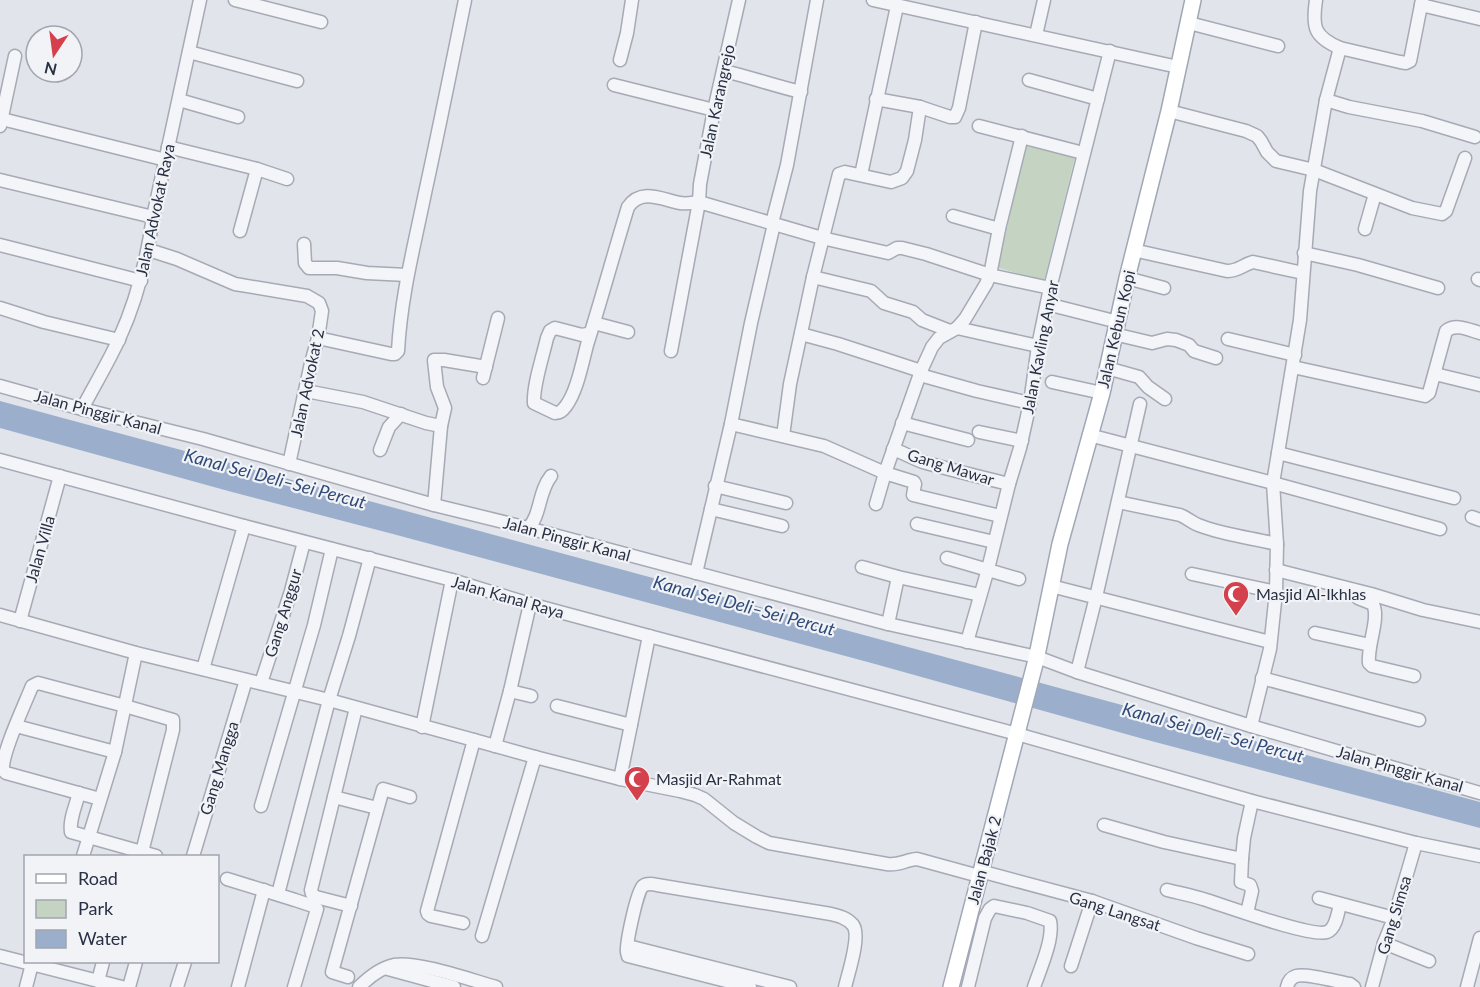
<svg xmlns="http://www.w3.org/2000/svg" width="1480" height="987" font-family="Lato,sans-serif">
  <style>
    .green { fill: #c5d4c2 }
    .water { fill: #9bafcc }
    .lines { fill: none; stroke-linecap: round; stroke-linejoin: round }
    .minor-casing { stroke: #a6aab5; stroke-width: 15 }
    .major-casing { stroke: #a0a7b6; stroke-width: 18 }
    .minor { stroke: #f4f5f8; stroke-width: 12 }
    .major { stroke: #fff; stroke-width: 15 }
    .labels { text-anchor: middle; stroke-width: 4.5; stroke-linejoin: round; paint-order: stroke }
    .street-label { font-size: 16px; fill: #283043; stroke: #f1f3f7 }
    .poi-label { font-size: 16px; fill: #283043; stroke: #f1f3f7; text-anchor: start }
    .water-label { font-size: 18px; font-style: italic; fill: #314b78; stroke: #f1f3f7 }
  </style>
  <rect width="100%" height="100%" fill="#e1e4ea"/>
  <path class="green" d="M1023,142L1076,153L1044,281L996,267L1007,229Z"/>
  <path class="water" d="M0,401L1480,802V828L1140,738L875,664L393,534L232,492L0,428Z"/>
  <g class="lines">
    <g class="minor-casing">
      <g id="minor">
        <path d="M235,0L321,22"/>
        <path d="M873,0L1178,67"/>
        <path d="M1316,0C1312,27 1314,37 1340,48"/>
        <path d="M1421,5L1480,19"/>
        <path d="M1189,23L1278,46"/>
        <path d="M1036,35L1044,0"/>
        <path d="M189,52L297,81"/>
        <path d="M620,60L627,33L632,0"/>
        <path d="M724,71C750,77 775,86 801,92"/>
        <path d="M1029,80L1098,99"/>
        <path d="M614,85L714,110"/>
        <path d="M876,99L920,107L950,117H955L959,108L976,22"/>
        <path d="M179,100L238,117"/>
        <path d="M1326,100L1349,107L1422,121L1475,137"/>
        <path d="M1169,111L1246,131L1257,136L1261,141L1267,152L1276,161L1314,170L1412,208L1442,214L1446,211L1465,158"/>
        <path d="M2,119L166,160"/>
        <path d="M0,126L15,56"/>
        <path d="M979,126L1083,153"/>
        <path d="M168,147L257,169L287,179"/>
        <path d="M861,175L897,6"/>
        <path d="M0,180L153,217"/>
        <path d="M953,216L999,229"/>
        <path d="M772,223L787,165L817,0"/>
        <path d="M1365,229L1375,194"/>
        <path d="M240,231L257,169"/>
        <path d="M304,244L305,263L309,268H337L367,273L407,275"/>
        <path d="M0,245L141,281"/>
        <path d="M149,250L177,259L235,284L307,296L319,303L322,311L318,338L311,363L289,464"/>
        <path d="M1133,250L1227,271C1239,271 1242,265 1253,262L1303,273"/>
        <path d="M1304,253L1358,265L1438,288"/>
        <path d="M813,277L871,291L884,303L913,312L922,320L950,331"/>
        <path d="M1127,278L1164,288"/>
        <path d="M1478,279L1480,280"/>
        <path d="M1047,304L1118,322"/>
        <path d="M0,308L44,322L119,340"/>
        <path d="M594,323L628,332"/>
        <path d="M957,328L1038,346"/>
        <path d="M591,332L587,334L582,335L555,328L550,331L547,338C543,356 533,385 534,403L555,413C560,413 562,411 566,406C577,391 582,364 587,345C601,300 614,253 628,207C641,188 661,199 680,203C686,204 693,203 699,202L822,238L888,253L897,248H902L926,254L990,275L1050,288"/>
        <path d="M801,334L838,344L921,371"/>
        <path d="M1114,334L1152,343L1167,339L1176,340L1189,345L1194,351L1216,358"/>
        <path d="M318,338L391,354H395L398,351C401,296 414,247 425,193C439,129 452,64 465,0"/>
        <path d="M1228,339L1295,355"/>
        <path d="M671,351L699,202L700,184L714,110L739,0"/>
        <path d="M1293,367L1425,396L1429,393L1446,331C1456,323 1469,330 1480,333"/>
        <path d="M1107,368L1139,377L1148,387L1165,399"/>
        <path d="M1435,374L1480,385"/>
        <path d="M920,375L977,391L1030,403"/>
        <path d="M483,378L498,318"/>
        <path d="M1052,382L1102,393"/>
        <path d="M0,386L82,409L203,439L434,505L528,528L888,624L1037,657L1077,672L1251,726L1480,793"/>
        <path d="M306,391L363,402L426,423L441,426"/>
        <path d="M82,409C94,386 108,363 119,339C137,300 147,259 153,217L200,0"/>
        <path d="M902,423L968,440"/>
        <path d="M731,424L824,446L885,473L921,371L932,347L939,338L957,328L965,319L986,284L990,275L999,229L1022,136"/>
        <path d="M979,432L1022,441"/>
        <path d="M1089,435L1273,483L1440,529"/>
        <path d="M783,436L790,384L813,277L839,174L845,172L891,182L902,178L907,171L915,140L920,107"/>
        <path d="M893,449C904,453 912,458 923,462C951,470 980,477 1009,484"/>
        <path d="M380,450L389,427L401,414"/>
        <path d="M1278,453L1454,498"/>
        <path d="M0,460L244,526L452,580L530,604L649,636L1017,734L1252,801L1416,843L1480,856"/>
        <path d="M715,486L786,503"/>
        <path d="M1118,502L1180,515C1188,518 1193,524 1201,526C1225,535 1252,538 1277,544"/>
        <path d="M876,504L885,473L914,482L915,484L913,495L1000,516"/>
        <path d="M434,505L441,426L445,408L437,387L434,360H444L486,367"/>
        <path d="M711,509L782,526"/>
        <path d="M1472,517L1480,520"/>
        <path d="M917,524L994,542"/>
        <path d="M528,528C541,516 538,492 551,476"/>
        <path d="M947,558L1019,579"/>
        <path d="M862,567L898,577L980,595"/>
        <path d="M1276,570L1371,594L1423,610L1480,622"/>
        <path d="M696,573L731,424L751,323L774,224"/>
        <path d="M1192,574L1276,592"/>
        <path d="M1051,586L1270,642"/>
        <path d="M1358,598L1373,604C1380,619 1367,645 1369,663L1372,666L1414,676"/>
        <path d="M0,615L136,653L329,700L535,757L620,779L680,791L695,795L704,799L734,823L757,837L769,843L887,864C898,866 905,860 917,859L979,876"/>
        <path d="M20,621L60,476"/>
        <path d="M888,624L898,577"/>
        <path d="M1315,633L1370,645"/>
        <path d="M967,642L988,569L1009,484L1020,448L1030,403L1038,346L1050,288L1110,51"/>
        <path d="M203,669L244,526"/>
        <path d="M1077,672L1096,597L1140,404"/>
        <path d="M1262,678L1419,720"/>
        <path d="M261,683L291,591L304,542"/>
        <path d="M510,691L531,696"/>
        <path d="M557,706L631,725"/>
        <path d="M16,726L115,752"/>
        <path d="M1251,726L1270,649L1276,592L1277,544L1273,483L1300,320L1310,191L1326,100L1340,48L1400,62L1406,63L1410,61L1422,0"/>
        <path d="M422,727L452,580"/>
        <path d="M495,746L510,691L530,604"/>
        <path d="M620,779L649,636"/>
        <path d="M79,793C76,805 69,820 71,832L156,856"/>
        <path d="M334,797L377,808"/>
        <path d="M100,799L6,773L3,770C1,754 25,704 32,686L38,683L125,706L173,720V730L142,852"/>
        <path d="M261,806L314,625L332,549"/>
        <path d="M1104,825L1164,842L1242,859L1241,882L1250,885L1252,891L1247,913"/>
        <path d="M83,856L115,752L136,653"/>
        <path d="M193,856L246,680"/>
        <path d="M1242,859L1244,838L1252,801"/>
        <path d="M980,871L1092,901L1196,938L1248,954"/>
        <path d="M227,879L295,900L313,906L317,909L294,987"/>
        <path d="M1167,890C1179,893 1191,895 1203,899C1223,905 1312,938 1327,932C1336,929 1338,912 1340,904"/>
        <path d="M278,894L329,700L349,636L370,558"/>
        <path d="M1319,898L1394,918"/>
        <path d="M351,906L316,897L312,894L311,890L356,708"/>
        <path d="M463,923L431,916L428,914L427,911L474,740"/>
        <path d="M482,936L535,757"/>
        <path d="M1384,943L1429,961"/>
        <path d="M628,946L790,987"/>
        <path d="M0,956L122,987"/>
        <path d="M1071,966L1092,901"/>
        <path d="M388,969L454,987"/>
        <path d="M348,977L332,972L383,789L410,797"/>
        <path d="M98,981L103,962"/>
        <path d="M26,987L32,964"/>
        <path d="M129,987L136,962"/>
        <path d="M177,987L185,962"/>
        <path d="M238,987L264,890"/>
        <path d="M359,987C369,977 380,968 394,965C418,961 471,980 496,987"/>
        <path d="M750,987L628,956C628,955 627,954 627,952C626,943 637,891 643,886C647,883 653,884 657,885L831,914C839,916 847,918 853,925C861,936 848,974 845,987"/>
        <path d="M968,987L985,918L990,909L994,906L1027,913L1050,921C1054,939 1040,969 1034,987"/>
        <path d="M1287,987C1288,982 1290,978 1296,976C1305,973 1339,982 1350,984L1354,987"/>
        <path d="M1372,987L1384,943L1394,918L1416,843"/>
        <path d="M1467,987L1480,938"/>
      </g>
    </g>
    <g class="major-casing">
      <path id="major" d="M951,987L1036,660L1060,544L1102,393L1127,278L1169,111L1193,0"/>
    </g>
    <use href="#minor" class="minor"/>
    <use href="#major" class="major"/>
  </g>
  <defs>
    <g id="mosque-pin" transform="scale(1.35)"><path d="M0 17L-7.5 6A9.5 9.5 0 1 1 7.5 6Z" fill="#d4414d" stroke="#f1f3f7"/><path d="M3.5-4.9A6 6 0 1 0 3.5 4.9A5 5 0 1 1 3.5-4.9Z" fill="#fff"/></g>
  </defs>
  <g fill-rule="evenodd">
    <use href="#mosque-pin" x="1236" y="594"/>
    <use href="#mosque-pin" x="637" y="779"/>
  </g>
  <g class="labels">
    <g class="street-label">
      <text transform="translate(717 101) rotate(-78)" y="6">Jalan Karangrejo</text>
      <text transform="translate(155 210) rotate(-78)" y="6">Jalan Advokat Raya</text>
      <text transform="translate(1116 329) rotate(-77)" y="6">Jalan Kebun Kopi</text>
      <text transform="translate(1040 347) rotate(-79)" y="6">Jalan Kavling Anyar</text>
      <text transform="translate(307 383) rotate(-78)" y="6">Jalan Advokat 2</text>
      <text transform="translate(98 412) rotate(15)" y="6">Jalan Pinggir Kanal</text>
      <text transform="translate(951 467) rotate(17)" y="6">Gang Mawar</text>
      <text transform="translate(567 539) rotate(15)" y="6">Jalan Pinggir Kanal</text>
      <text transform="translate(40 549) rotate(-74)" y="6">Jalan Villa</text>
      <text transform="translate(508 597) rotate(16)" y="6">Jalan Kanal Raya</text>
      <text transform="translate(283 613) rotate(-73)" y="6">Gang Anggur</text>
      <text transform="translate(219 768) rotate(-73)" y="6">Gang Mangga</text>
      <text transform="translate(1400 769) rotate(16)" y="6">Jalan Pinggir Kanal</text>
      <text transform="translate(984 860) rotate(-75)" y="6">Jalan Bajak 2</text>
      <text transform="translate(1115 911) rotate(18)" y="6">Gang Langsat</text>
      <text transform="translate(1394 915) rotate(-73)" y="6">Gang Simsa</text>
    </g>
    <g class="poi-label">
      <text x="1256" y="600">Masjid Al-Ikhlas</text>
      <text x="656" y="785">Masjid Ar-Rahmat</text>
    </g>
    <g class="water-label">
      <text transform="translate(275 479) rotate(15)" y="6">Kanal Sei Deli–Sei Percut</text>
      <text transform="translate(744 606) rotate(15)" y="6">Kanal Sei Deli–Sei Percut</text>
      <text transform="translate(1213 733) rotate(15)" y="6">Kanal Sei Deli–Sei Percut</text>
    </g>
  </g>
  <rect x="24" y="855" width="195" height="108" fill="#f1f3f7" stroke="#a1a5af" stroke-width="1.5"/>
  <rect x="36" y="874" width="30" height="9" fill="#ffffff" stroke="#a1a5af" stroke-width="1.5"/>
  <text x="78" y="885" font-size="18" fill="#283043">Road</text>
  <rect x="36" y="900" width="30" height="18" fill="#c5d4c2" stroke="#a1a5af" stroke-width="1.5"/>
  <text x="78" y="915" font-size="18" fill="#283043">Park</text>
  <rect x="36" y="930" width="30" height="18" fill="#9bafcc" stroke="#a1a5af" stroke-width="1.5"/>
  <text x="78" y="945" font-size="18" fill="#283043">Water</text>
  <g transform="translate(54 54) rotate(193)"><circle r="28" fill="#f1f3f7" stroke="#a1a5af" stroke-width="1.5"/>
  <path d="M0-4.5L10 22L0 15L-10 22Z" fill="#d4414d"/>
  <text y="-9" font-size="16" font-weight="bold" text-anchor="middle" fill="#283043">N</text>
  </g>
</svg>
